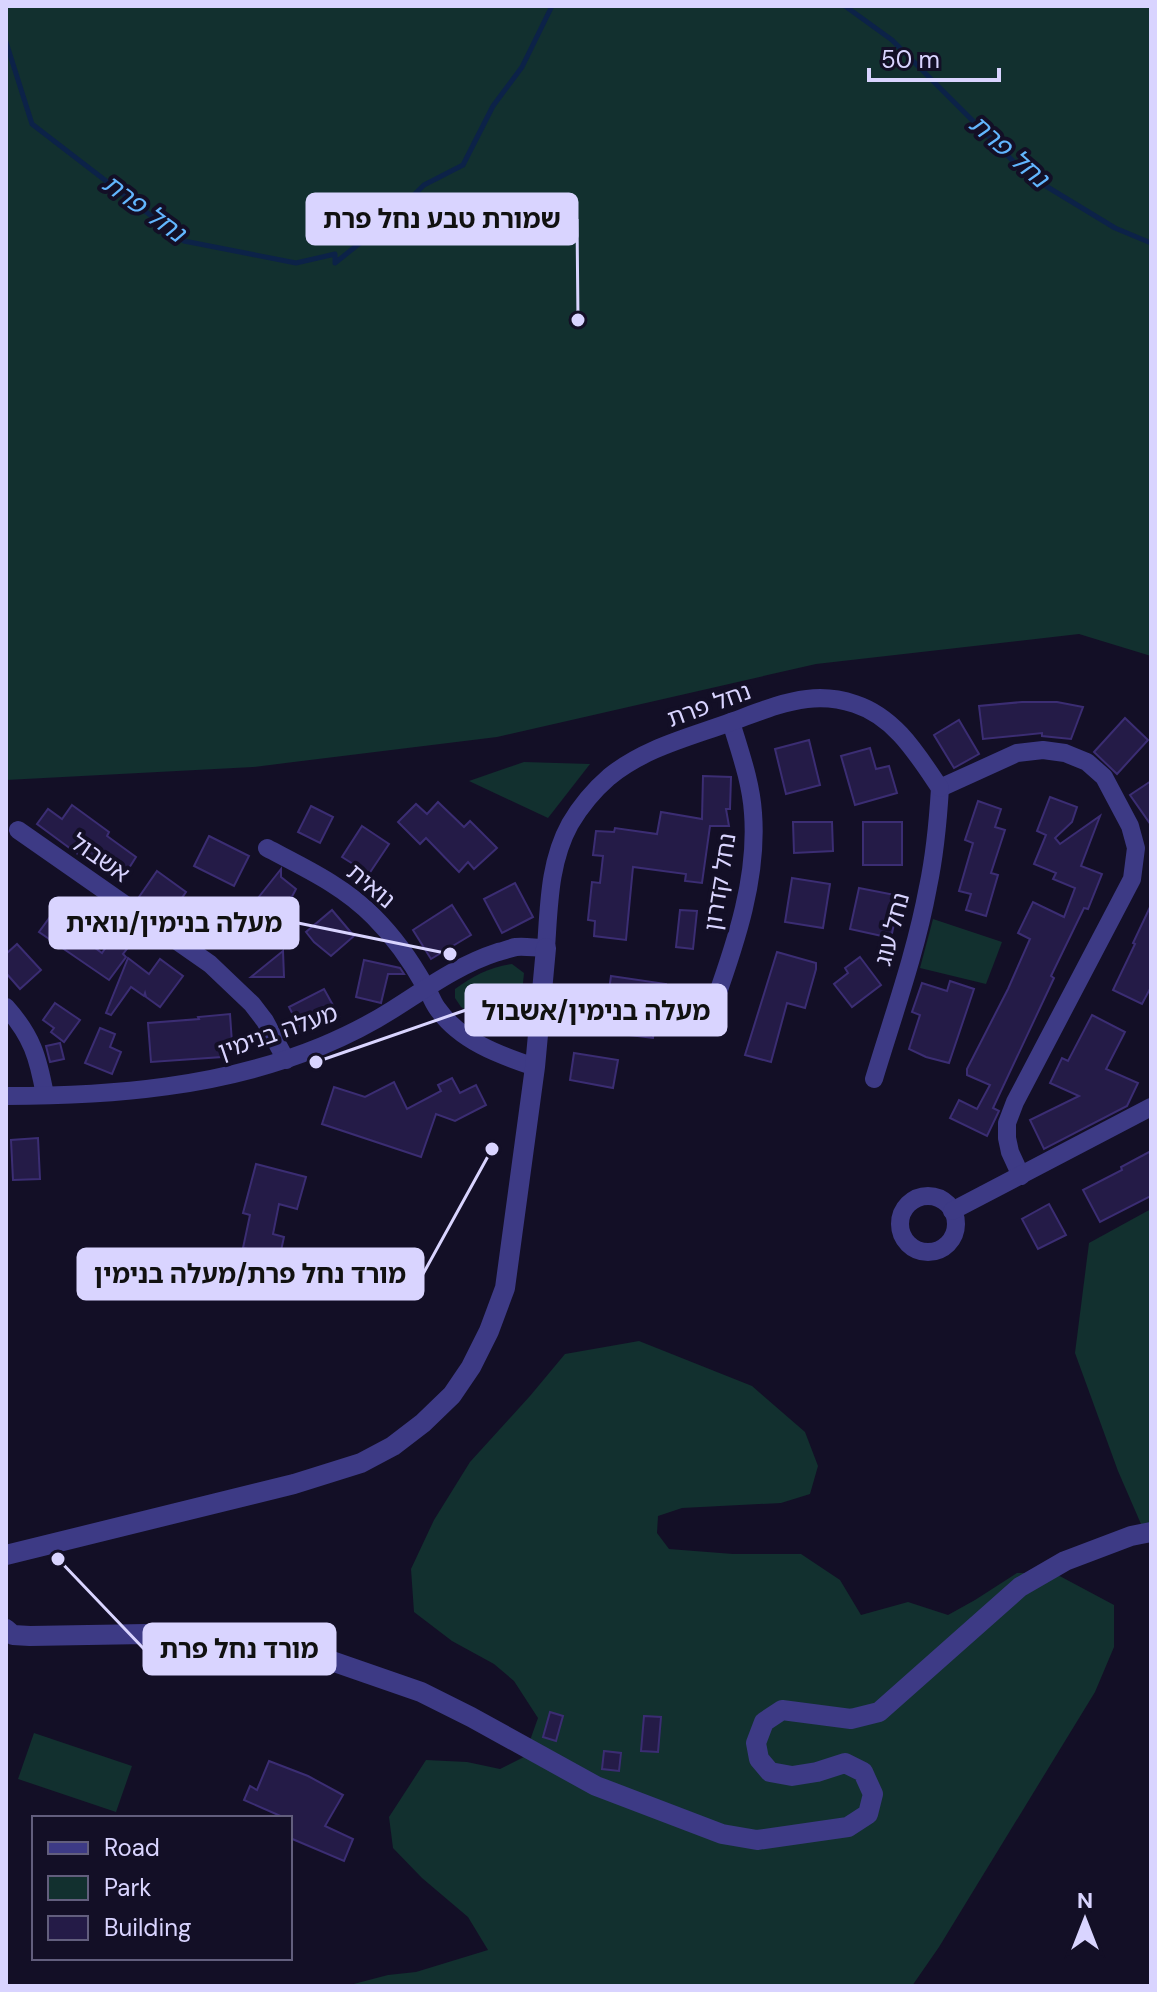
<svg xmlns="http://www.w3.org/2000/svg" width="1157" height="1992" font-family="'DM Sans','Noto Sans Hebrew',sans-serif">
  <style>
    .green { fill: #12302f }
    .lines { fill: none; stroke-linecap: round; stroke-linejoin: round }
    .stream { stroke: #0c2248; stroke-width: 5 }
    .building { fill: #241b47; stroke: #3b2d73; stroke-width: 2 }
    .minor { stroke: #3d3a85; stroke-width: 18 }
    .tertiary { stroke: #3d3a85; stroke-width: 20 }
    .labels { text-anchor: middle; stroke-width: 8; stroke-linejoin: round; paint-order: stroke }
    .street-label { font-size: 24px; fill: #d9d4ff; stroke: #130f26 }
    .water-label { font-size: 26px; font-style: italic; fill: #62b6ff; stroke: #130f26 }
    .leader { fill: none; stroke: #d9d4ff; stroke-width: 3 }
    .callout-dot { fill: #d9d4ff; stroke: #130f26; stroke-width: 3 }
    .callout { fill: #d9d4ff; stroke: #d9d4ff; stroke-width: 3 }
    .callout-label { font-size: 26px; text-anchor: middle; font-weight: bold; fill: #111 }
  </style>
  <rect width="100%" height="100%" fill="#130f26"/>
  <g class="green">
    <path d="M6,6H1151V656L1079,634L816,664L497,737L253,767L6,780Z"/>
    <path d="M524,762L590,764L548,818L469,781Z"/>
    <path d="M933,919L1002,942L986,984L920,968Z"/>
    <path d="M512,964L524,973L520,1013L516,1029L504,1031L493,1027L461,1007L455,998V989C473,976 490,967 512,964Z"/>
    <path d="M1151,1209V1547L1118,1471L1075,1353L1089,1243Z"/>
    <path d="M639,1341L752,1386L805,1432L818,1466L810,1494L781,1503L682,1508L658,1516L657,1533L669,1549L733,1554H801L840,1580L861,1615L908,1602L948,1615L975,1600L1017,1573H1054L1114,1605V1647L1095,1692L939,1947L912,1986H346L388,1975L416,1972L488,1950L468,1917L422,1878L393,1848L389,1817L426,1760L467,1762L500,1769L524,1757L538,1718L514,1681L494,1664L452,1641L414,1612L411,1569L434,1520L470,1462L530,1396L565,1354Z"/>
    <path d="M34,1733L132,1766L116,1812L18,1779Z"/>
  </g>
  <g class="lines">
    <g class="stream">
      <path d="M845,6L892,40L1026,174L1115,228L1151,243"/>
      <path d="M6,42L32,124L184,241L296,263L335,254V263L384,224L424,185L463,165L493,106L522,67L552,6"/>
    </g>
  </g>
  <g class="building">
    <path d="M1022,702H1057L1083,707L1071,739L1042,736V733L983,739L979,706Z"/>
    <path d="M1125,718L1148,740L1117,774L1094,752Z"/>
    <path d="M959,720L979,754L954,768L934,735Z"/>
    <path d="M809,740L820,785L786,794L775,749Z"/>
    <path d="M870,748L876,769L889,766L897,793L855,805L841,756Z"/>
    <path d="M703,776L731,777L730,809H726L729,826H710L702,883L685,881L686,874L633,867L626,940L594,936L595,921L588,920L592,882L600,883L603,856L593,855L596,831L614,832L615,828L657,834L661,812L702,819Z"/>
    <path d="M1151,781V825L1130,795Z"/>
    <path d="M1050,797L1077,807L1072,822L1055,838L1060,844L1100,816L1081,866L1102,874L1088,909L1084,908L1051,976L1054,978L993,1108L999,1111L987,1136L950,1118L959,1100L977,1109L990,1085L967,1075V1069L1008,989L1030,939L1018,933L1033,902L1064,917L1075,888L1053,879L1056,873L1034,864L1046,835L1037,831Z"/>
    <path d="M978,801L1001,809L995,827L1005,830L991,873L998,875L986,916L966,910L971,894L959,891L973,843L965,840Z"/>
    <path d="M438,802L464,827L470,821L497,848L474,869L468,862L459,872L426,838L420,844L398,822L416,804L427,814Z"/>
    <path d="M72,805L109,832L107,836L136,857L122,879L81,853L79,855L37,824L48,809L62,819Z"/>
    <path d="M311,806L333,817L320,843L298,832Z"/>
    <path d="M793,822H832L833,851L794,853Z"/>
    <rect x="863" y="822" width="39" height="43"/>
    <path d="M362,826L389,844L369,874L342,857Z"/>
    <path d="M209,836L249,856L234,886L194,866Z"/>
    <path d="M281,869V877L296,889L286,908L282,903V917L258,898Z"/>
    <path d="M157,871L186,892L168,918L139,897Z"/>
    <path d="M792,878L830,884L823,928L785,922Z"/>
    <path d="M515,883L533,917L502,933L484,899Z"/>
    <path d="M859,888L900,896L891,938L850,929Z"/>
    <path d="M63,899L84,913L71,930L102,953L115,934L130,945L123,954L126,957L109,980L39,932Z"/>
    <path d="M452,905L471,935L431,959L413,930Z"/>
    <path d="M1151,905V987L1142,1004L1113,990L1135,944L1133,943Z"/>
    <path d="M332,910L354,936L331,956L314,942L306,932Z"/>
    <path d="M680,910L697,911L693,949L676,947Z"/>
    <path d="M17,944L41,970L20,989L6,973V954Z"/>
    <path d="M283,951L284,977H251Z"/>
    <path d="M777,952L816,963V969L805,1008L787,1003L771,1062L745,1055Z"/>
    <path d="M860,957L881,985L852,1007L834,984L848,973L845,968Z"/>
    <path d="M128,958L149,974L160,959L183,976L160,1007L146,997L145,993L144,996L131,987L111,1015L106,1013Z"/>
    <path d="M364,960L400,968L404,974H388L381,1003L356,997Z"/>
    <path d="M611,976L666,984L663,1006L658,1005L653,1038L603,1032Z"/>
    <path d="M950,981L974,989L949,1063L926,1057L909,1049L920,1015L912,1012L922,983L947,991Z"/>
    <path d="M324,989L339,1016L303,1034L289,1007Z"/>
    <path d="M55,1003L80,1020L64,1042L51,1032L54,1028L43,1020Z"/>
    <path d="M230,1014L232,1043L221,1044L222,1057L151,1062L148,1023L199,1019L198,1017Z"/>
    <path d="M1092,1015L1125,1032L1106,1069L1138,1083L1127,1106L1044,1149L1030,1120L1079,1096L1050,1083L1062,1058L1068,1061Z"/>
    <path d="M100,1028L115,1034L110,1047L121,1052L112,1074L85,1063Z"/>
    <path d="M60,1043L64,1059L50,1062L46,1046Z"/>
    <path d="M574,1053L618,1060L613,1088L570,1080Z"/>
    <path d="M452,1078L460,1093L476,1085L486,1105L455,1121L436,1114L421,1157L322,1124L334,1087L365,1097L394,1082L407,1109L441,1091L438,1085Z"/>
    <path d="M38,1138L40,1179L13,1180L11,1140Z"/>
    <path d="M1151,1151V1196L1100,1222L1083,1190L1122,1170L1121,1167Z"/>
    <path d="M256,1164L306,1177L297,1209L279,1204L273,1234L284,1237L280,1255L243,1248L250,1215L243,1213Z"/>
    <path d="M1049,1204L1066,1235L1038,1249L1022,1219Z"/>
    <path d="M550,1712L563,1716L556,1741L543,1737Z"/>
    <path d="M644,1716L661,1717L658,1752L641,1751Z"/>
    <path d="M604,1751L621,1753L619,1771L602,1769Z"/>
    <path d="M269,1761L308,1776L343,1795L325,1826L353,1839L344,1861L290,1838V1818H285L244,1800L250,1786L257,1790Z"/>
  </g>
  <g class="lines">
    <g class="minor">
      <path d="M940,788L1017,753L1043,750L1065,753L1087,762L1104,777L1130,826L1136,848L1132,879L1015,1102L1007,1123V1138L1010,1152L1021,1176"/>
      <path d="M18,830L210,964L252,1004L265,1021L286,1060"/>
      <path d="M267,848C305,868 344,886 374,917C395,938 411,961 425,986C430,993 432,1001 437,1008C460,1041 499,1055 535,1067"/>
      <path d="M715,1001C736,942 758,877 753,813C751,782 740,752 731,722"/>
      <path d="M6,1007C32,1036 38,1057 45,1095"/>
      <path d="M874,1079C893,1016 916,952 928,887C935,854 938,821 940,788"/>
      <path d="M6,1096C113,1096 222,1087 322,1046C346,1036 370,1024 392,1010C427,988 458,965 498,952C504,951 510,948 516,947C525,946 536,948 546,948C549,906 549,862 570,824C580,807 594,790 609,777C644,748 690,737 731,722C756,713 781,702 807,699C822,697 840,699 855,704C895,717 917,754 940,788"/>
      <circle cx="928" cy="1224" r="28"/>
      <path d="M952,1211L1151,1107"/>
    </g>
    <g class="tertiary">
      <path d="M6,1555L294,1484L361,1463L393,1446L423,1423L452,1395L471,1367L489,1331L505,1288L535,1067L546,948"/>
      <path d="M6,1629L13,1635L30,1636L146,1634L197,1635L259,1640L297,1649L421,1692L471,1717L596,1786L722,1834L757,1840L848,1827L868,1814L873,1794L863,1772L845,1763L817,1772L792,1776L770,1772L759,1759L756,1743L764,1722L782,1710L851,1719L879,1712L1020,1587L1065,1561L1131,1536L1151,1532"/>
    </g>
  </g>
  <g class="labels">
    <g class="street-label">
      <text transform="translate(709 705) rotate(-20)" y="8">נחל פרת</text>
      <text transform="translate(100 858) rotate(35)" y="8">אשבול</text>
      <text transform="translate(720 882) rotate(-81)" y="8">נחל קדרון</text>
      <text transform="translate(371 886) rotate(40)" y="8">נואית</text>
      <text transform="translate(892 929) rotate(-75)" y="8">נחל עוג</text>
      <text transform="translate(278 1032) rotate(-19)" y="8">מעלה בנימין</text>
    </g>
    <g class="water-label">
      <text transform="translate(1009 151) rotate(41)" y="9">נחל פרת</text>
      <text transform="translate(144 208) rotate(36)" y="9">נחל פרת</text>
    </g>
  </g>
  <path class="leader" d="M578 320L577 219M450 954L298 923M316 1062L466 1010M492 1149L423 1274M58 1559L144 1649"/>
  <g class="callout-dot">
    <circle cx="578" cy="320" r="8"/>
    <circle cx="450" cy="954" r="8"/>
    <circle cx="316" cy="1062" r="8"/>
    <circle cx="492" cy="1149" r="8"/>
    <circle cx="58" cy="1559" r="8"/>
  </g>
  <g class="callout">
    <rect x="307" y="194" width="270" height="50" rx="8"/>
    <rect x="50" y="898" width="248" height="50" rx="8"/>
    <rect x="466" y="985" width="260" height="50" rx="8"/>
    <rect x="78" y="1249" width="345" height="50" rx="8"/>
    <rect x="144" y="1624" width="191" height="50" rx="8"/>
  </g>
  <g class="callout-label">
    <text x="442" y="228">שמורת טבע נחל פרת</text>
    <text x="174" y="932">מעלה בנימין/נואית</text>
    <text x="596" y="1020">מעלה בנימין/אשבול</text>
    <text x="250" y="1283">מורד נחל פרת/מעלה בנימין</text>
    <text x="239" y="1658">מורד נחל פרת</text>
  </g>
  <rect width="1157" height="1992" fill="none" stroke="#d9d4ff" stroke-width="16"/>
  <rect x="32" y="1816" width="260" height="144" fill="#130f26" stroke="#625e7d" stroke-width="2"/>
  <rect x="48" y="1842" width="40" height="12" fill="#3d3a85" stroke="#625e7d" stroke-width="2"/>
  <text x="104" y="1856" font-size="24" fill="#d9d4ff">Road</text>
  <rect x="48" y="1876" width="40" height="24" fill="#12302f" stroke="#625e7d" stroke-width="2"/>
  <text x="104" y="1896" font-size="24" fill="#d9d4ff">Park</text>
  <rect x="48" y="1916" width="40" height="24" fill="#241b47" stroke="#625e7d" stroke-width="2"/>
  <text x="104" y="1936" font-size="24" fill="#d9d4ff">Building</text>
  <g transform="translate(1085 1920)" stroke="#130f26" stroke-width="6" paint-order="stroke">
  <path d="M0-6L14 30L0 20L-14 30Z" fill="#d9d4ff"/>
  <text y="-12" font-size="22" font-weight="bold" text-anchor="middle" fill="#d9d4ff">N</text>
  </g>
  <path d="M869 68v12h130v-12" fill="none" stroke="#d9d4ff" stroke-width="4"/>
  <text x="881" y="68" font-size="24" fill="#d9d4ff" stroke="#130f26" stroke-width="6" paint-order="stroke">50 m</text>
</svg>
